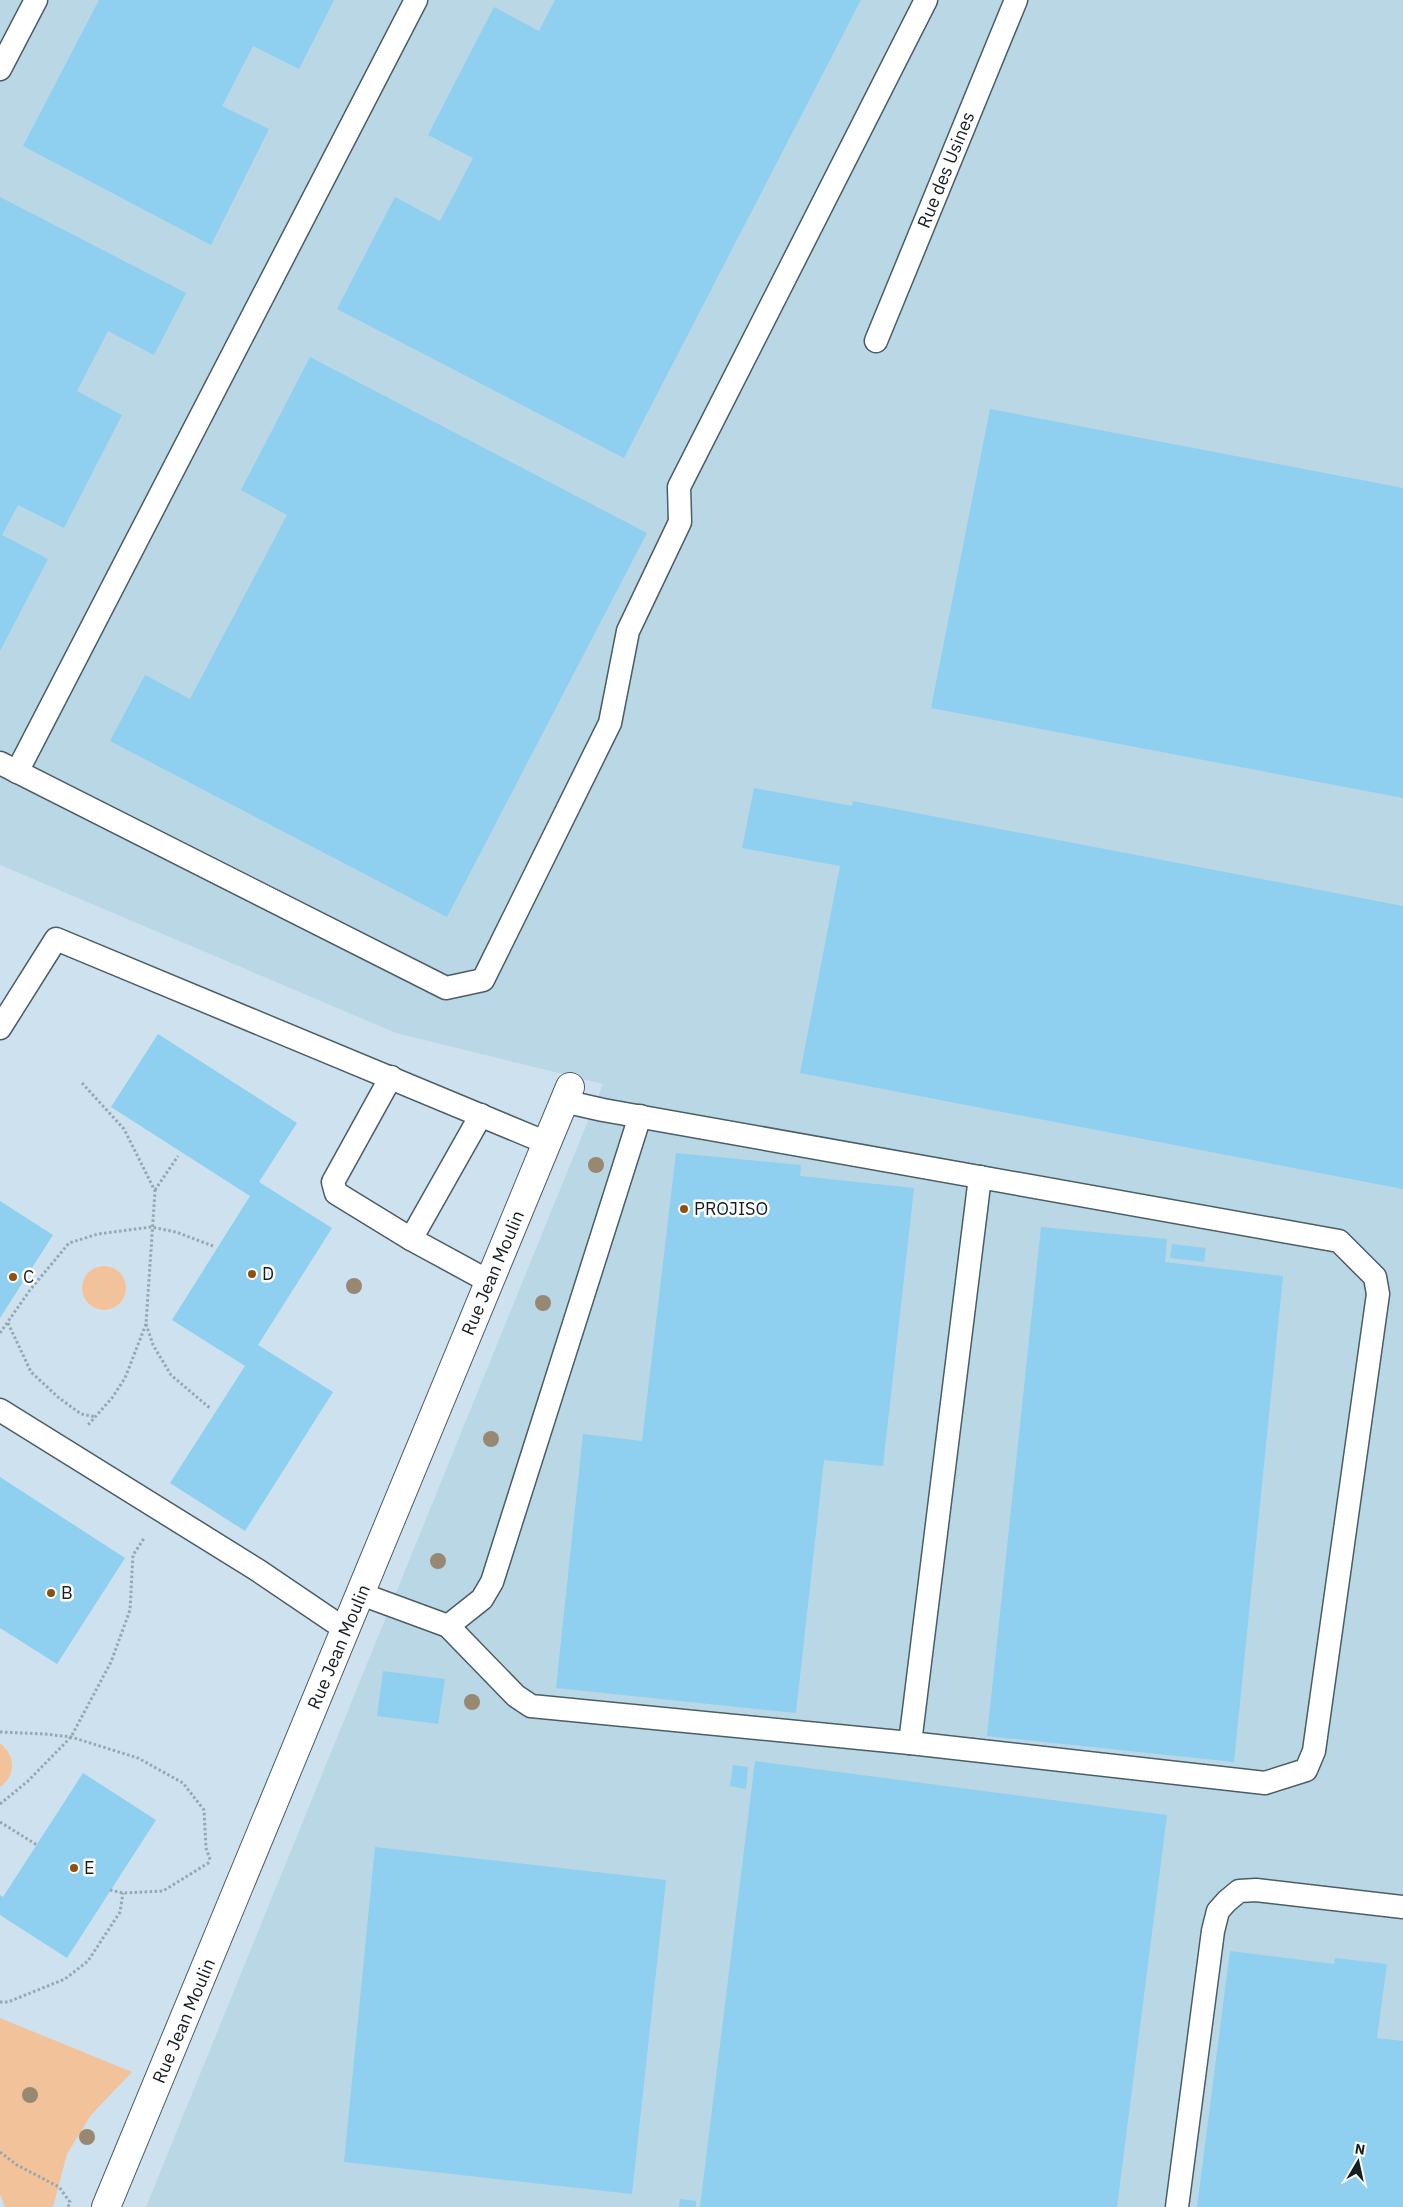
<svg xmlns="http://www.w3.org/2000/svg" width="1403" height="2207" font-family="'IBM Plex Sans',sans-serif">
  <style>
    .built { fill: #bad7e6 }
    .green { fill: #f2c39b }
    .building { fill: #8fcff0 }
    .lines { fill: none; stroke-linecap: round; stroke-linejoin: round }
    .lane-casing { stroke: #4b5d67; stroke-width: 25 }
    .street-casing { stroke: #4b5d67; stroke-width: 30 }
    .path { stroke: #96a7b0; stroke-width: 3; stroke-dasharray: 2.5 2.5; stroke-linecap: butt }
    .lane { stroke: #fff; stroke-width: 22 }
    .street { stroke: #fff; stroke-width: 28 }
    .tree { fill: #988872 }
    .poi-dot { fill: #8c510e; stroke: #fff; stroke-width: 2 }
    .labels { text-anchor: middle; stroke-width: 5; stroke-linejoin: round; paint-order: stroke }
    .street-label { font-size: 18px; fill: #161e22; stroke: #fff }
    .poi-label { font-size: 18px; fill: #161e22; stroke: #fff; text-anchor: start }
  </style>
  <rect width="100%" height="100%" fill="#cde2ee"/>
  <path class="built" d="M0,0H1403V2207H146L603,1084L396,1033L0,865Z"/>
  <g class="green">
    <circle cx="104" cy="1288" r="22"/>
    <path d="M0,1743C15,1755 17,1775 0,1787Z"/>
    <path d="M0,2018L132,2072L91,2115L67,2154L53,2207H5L0,2194Z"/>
  </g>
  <g class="building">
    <path d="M99,0H334L299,69L253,46L222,106L269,129L211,245L23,146Z"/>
    <path d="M555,0H861L624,458L337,309L395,197L440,221L473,158L428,135L494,7L539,31Z"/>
    <path d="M0,197L186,293L154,355L108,331L77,391L122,415L64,528L18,505L2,535L48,559L0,651Z"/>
    <path d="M310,357L647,533L447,917L110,741L145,675L190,699L287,515L241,490Z"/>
    <path d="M990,409L1403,488V798L931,708Z"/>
    <path d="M754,788L852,806L853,801L1403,906V1189L800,1073L840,866L742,848Z"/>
    <path d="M158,1034L297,1123L259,1182L332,1228L258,1345L333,1392L245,1531L170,1483L245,1366L172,1320L250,1196L111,1107Z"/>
    <path d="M676,1153L801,1165L800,1176L914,1188L883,1466L824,1460L796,1713L556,1688L583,1434L642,1441Z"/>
    <path d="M0,1201L53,1235L0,1318Z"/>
    <path d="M1041,1227L1167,1239L1165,1262L1283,1276L1234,1762L987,1736Z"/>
    <path d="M1172,1244L1206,1248L1204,1262L1170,1258Z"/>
    <path d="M0,1477L125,1558L57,1664L0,1628Z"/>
    <path d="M383,1671L445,1679L438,1724L377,1716Z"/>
    <path d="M755,1761L1167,1815L1117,2207H700Z"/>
    <path d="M733,1765L748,1767L746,1789L730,1786Z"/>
    <path d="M83,1773L156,1820L67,1958L0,1915V1895L3,1897Z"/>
    <path d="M375,1847L666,1880L632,2194L344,2162Z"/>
    <path d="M1230,1951L1334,1964L1335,1958L1387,1964L1377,2038L1403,2041V2207H1197Z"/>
    <path d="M680,2199L696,2201V2207H679Z"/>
  </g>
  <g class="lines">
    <g class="lane-casing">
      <g id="lane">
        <path d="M0,69L36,0"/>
        <path d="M876,341L1016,0"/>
        <path d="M0,763L446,988L483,980L610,723L628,631L680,522L679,487L926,0"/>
        <path d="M17,772L416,0"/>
        <path d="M0,1028L56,939L547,1143"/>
        <path d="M391,1077L333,1182L336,1193L411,1239L481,1115"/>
        <path d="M411,1239L490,1282"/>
        <path d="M0,1410L259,1571L346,1630"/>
        <path d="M361,1594L448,1626L516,1696L531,1706L910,1743L1265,1783L1306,1770L1314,1751L1378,1294L1375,1277L1339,1241L603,1110L563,1101"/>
        <path d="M448,1626L482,1599L492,1582L640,1116"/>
        <path d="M910,1743L980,1177"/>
        <path d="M1177,2207L1213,1931L1218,1911L1227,1901L1239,1891L1256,1890L1403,1907"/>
      </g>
    </g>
    <g class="street-casing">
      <path id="street" d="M106,2207L570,1087"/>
    </g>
    <g class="path">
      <path d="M82,1083L124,1129L155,1191L146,1324L125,1378L112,1398L88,1425"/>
      <path d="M155,1190L178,1156"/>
      <path d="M8,1323L31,1372L59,1398L81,1414L96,1417"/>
      <path d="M146,1324L153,1345L171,1375L211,1409"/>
      <path d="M0,1333L30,1290L69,1243L98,1234L151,1227L176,1232L213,1246"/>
      <path d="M0,1732L45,1734L71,1737L138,1758L183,1783L204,1810L206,1848L211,1862"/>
      <path d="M0,1804L28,1781L71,1737L111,1662L130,1610L133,1555L145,1537"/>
      <path d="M0,1822L37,1845"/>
      <path d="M110,1890L123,1893L163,1891L210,1862"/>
      <path d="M0,2002H8L65,1979L88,1961L120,1912L123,1893"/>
      <path d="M0,2152L17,2165L59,2187L70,2202L68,2207"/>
    </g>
    <use href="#lane" class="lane"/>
    <use href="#street" class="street"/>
  </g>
  <g class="tree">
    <circle cx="596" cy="1165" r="8"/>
    <circle cx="354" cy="1286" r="8"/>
    <circle cx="543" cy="1303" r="8"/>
    <circle cx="491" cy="1439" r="8"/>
    <circle cx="438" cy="1561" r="8"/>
    <circle cx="472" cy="1702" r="8"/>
    <circle cx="30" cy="2095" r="8"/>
    <circle cx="87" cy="2137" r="8"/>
  </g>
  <g class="poi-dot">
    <circle cx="684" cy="1209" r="5"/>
    <circle cx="252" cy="1274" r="5"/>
    <circle cx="13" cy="1277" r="5"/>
    <circle cx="51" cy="1593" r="5"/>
    <circle cx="74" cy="1868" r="5"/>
  </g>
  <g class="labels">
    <g class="street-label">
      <text transform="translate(946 170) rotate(-68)" y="6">Rue des Usines</text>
      <text transform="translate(493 1273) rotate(-67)" y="6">Rue Jean Moulin</text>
      <text transform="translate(339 1647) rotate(-67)" y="6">Rue Jean Moulin</text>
      <text transform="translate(184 2021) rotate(-67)" y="6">Rue Jean Moulin</text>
    </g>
    <g class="poi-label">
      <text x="694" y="1215">PROJISO</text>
      <text x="262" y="1280">D</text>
      <text x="23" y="1283">C</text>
      <text x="61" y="1599">B</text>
      <text x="84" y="1874">E</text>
    </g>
  </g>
  <g transform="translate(1358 2162) rotate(9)" stroke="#ffffff" stroke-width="4" paint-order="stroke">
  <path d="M0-4L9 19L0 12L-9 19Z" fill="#161e22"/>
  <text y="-8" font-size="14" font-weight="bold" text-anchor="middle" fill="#161e22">N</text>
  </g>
</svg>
